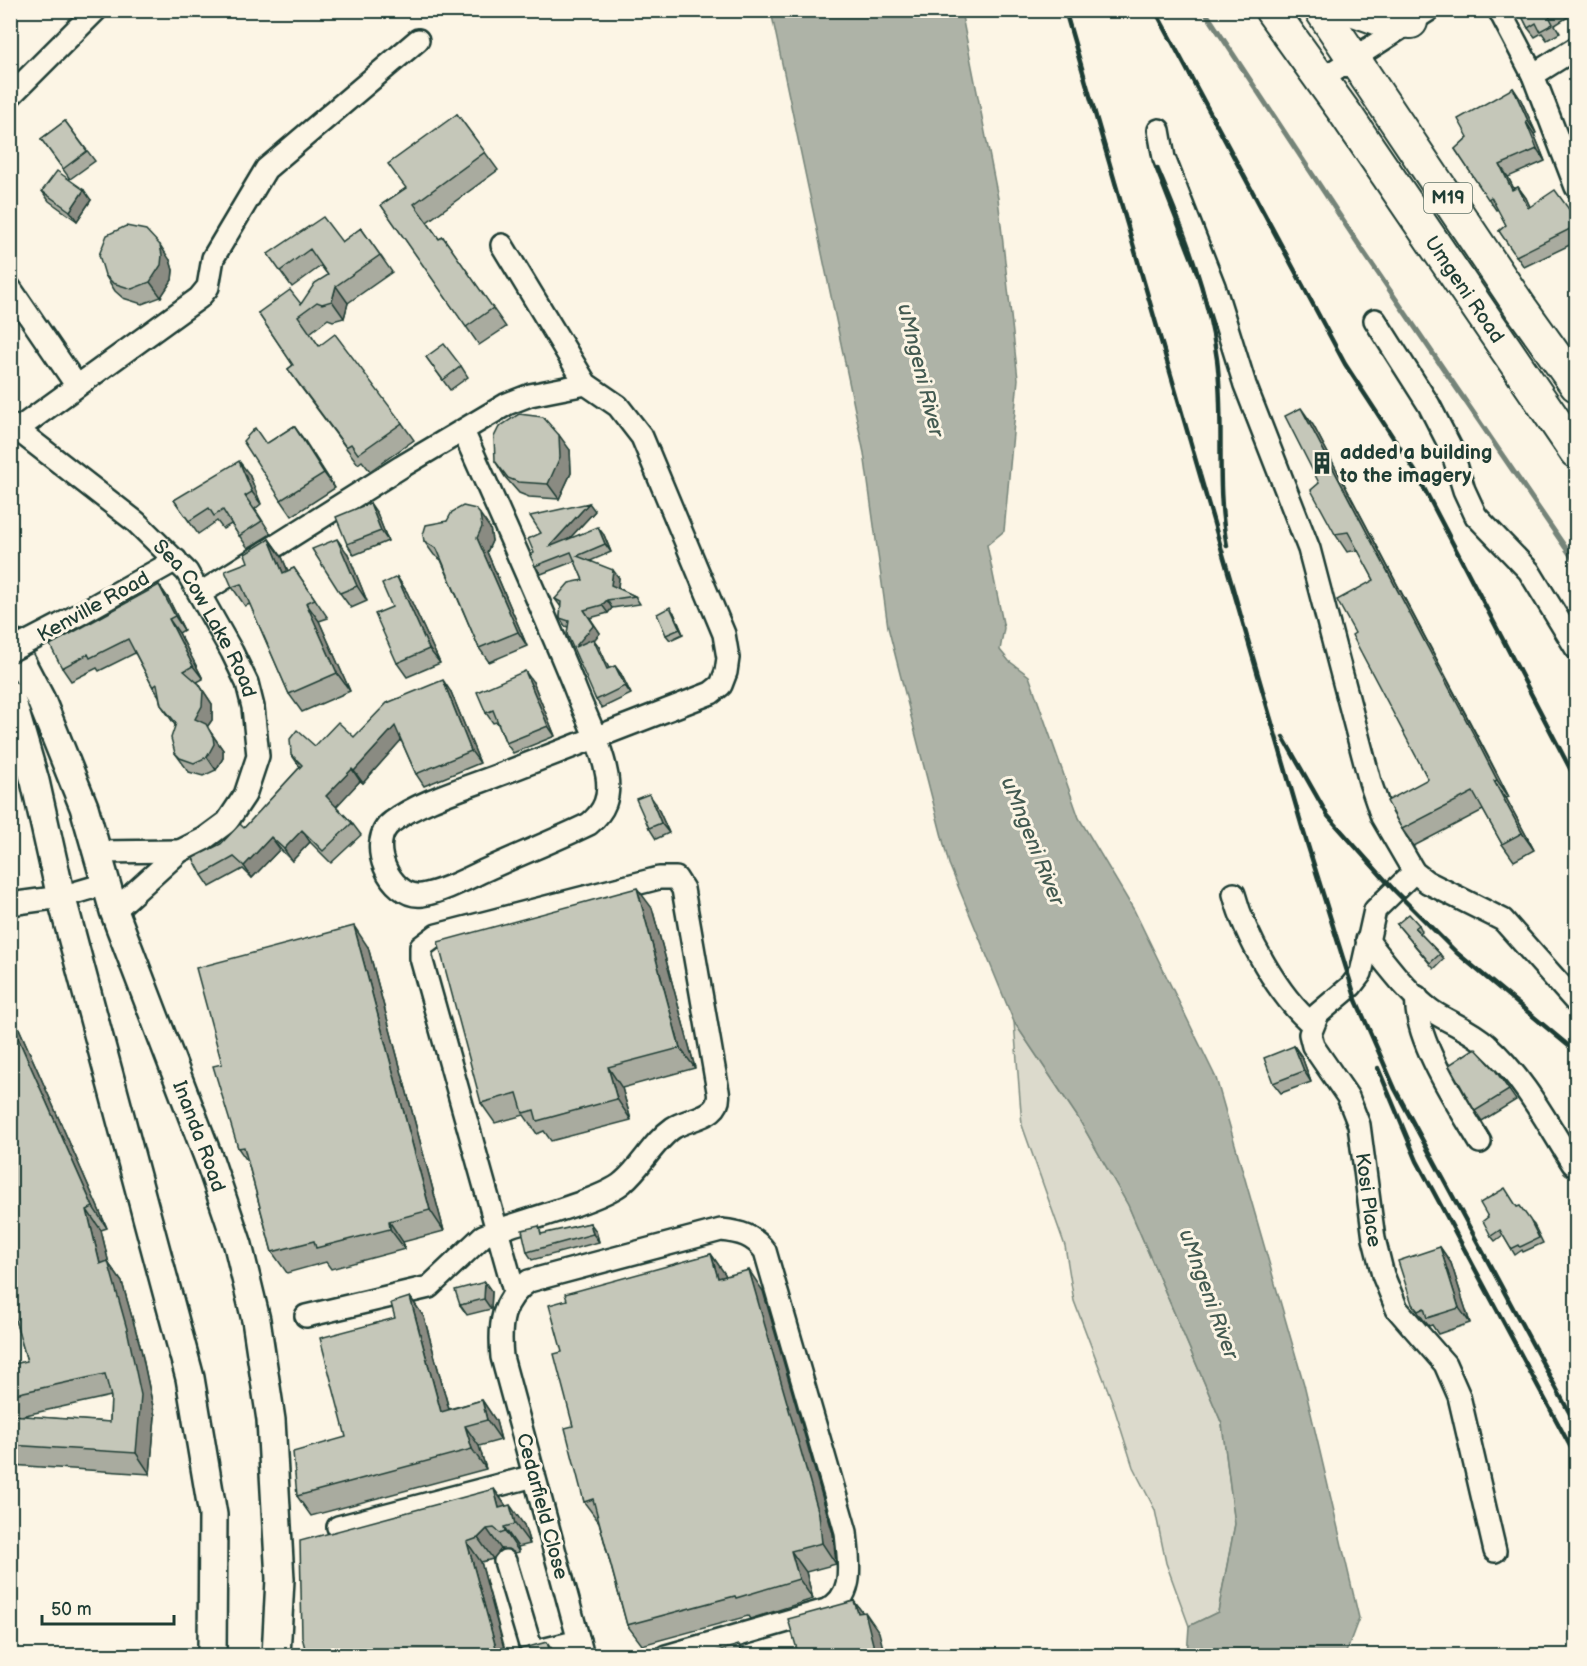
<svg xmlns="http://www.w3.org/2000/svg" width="1587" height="1666" font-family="'Balsamiq Sans',sans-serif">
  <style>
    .green { fill: #dcdacc; stroke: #7e8c80; stroke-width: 1.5 }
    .water { fill: #aeb3a7; stroke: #758479; stroke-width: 1.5 }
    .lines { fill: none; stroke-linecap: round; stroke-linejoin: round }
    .stream { stroke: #758479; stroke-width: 5 }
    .minor-casing { stroke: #1f3d34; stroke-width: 26 }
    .major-casing { stroke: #1f3d34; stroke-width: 32 }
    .highway-casing { stroke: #1f3d34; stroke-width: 36 }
    .minor { stroke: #fcf5e5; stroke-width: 21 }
    .major { stroke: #fcf5e5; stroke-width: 27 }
    .highway { stroke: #fcf5e5; stroke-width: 32 }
    .rail { stroke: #1f3d34; stroke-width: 4.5 }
    .minor-bridge-casing { stroke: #1f3d34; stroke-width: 26; stroke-linecap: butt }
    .minor-bridge { stroke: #fcf5e5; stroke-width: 21 }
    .wall { fill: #a9ab9f; stroke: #1f3d34; stroke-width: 1.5; fill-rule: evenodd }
    .shaded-wall { fill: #8a8b82; stroke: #1f3d34; stroke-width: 1.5 }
    .building { fill: #c5c7b9; stroke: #1f3d34; stroke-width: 1.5 }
    .labels { text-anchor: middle; stroke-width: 6; stroke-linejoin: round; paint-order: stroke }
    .shield { fill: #fcf5e5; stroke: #617469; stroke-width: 1.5 }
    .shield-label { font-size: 18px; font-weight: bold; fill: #1f3d34 }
    .street-label { font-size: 20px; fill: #1f3d34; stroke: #fcf5e5 }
    .poi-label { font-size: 20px; font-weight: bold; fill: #1f3d34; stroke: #fcf5e5; text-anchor: start }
    .water-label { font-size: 21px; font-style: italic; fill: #435a51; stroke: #fcf5e5 }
  </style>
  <rect width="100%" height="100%" fill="#fcf5e5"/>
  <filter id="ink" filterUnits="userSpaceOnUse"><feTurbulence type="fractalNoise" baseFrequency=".0167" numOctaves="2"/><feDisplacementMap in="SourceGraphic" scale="12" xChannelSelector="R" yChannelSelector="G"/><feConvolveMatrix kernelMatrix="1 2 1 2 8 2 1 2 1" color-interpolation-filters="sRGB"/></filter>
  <g filter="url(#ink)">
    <path class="green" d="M1014,1022L1077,1116L1128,1205L1222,1424L1235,1524L1218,1612L1189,1626L1166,1563L1155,1510L1133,1467L1112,1401L1074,1301L1065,1246L1022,1125Z"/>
    <path class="water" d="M771,11H961L998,198L1018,379L1004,531L987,545L1004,628L1000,650L1009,661L1029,676L1079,818L1134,910L1216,1078L1305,1388L1359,1618L1345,1655H1187L1189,1626L1218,1612L1235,1524L1222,1424L1128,1205L1077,1116L1014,1022L949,864L888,627L864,453Z"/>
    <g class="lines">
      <path class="stream" d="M1204,10L1365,254L1576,563"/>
      <g class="minor-casing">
        <g id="minor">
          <path d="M1499,10L1533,75L1576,187"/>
          <path d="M1533,75L1576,48"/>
          <path d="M1320,80L1429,10"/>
          <path d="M10,96L96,10"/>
          <path d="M1159,130L1164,158L1214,286L1245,385L1309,549L1370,782L1382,817L1414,872L1427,882L1503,920L1576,1002"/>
          <path d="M10,288L77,386"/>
          <path d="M1375,320L1429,405L1451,448L1464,490L1476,516L1529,571L1576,648"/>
          <path id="s1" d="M10,424L136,522L187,572L232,652L247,683L253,707L258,756L245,795L227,822L204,839L180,851L114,911"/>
          <path d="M18,429L199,298L208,287L213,258L266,169L418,40"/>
          <path d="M463,431C501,516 539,600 574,686C585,715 602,746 607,776C610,797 605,811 589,824C556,840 523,853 490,868C468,878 445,891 422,895C390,899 365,841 392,822C419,801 471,786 504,773C573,747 642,720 711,693L721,685L726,672L728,658L724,634L642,437L618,406L586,384L502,245"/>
          <path d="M201,593L401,467L507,404L530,395L586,384"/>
          <path d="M60,625L176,560"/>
          <path d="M98,852L180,851"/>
          <path id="s2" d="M1414,872L1375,910L1361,973L1351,986L1318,1014L1310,1034L1313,1046L1348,1097L1359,1125L1374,1239L1383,1275L1397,1309L1445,1364L1459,1396L1495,1551"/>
          <path d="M1234,894C1245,936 1279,997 1312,1024"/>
          <path d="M10,904L61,897L105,884"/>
          <path d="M1367,940C1387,964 1407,993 1432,1011C1450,1023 1471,1030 1487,1045C1524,1078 1547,1123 1573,1164"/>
          <path d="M1417,997C1412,1036 1459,1107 1480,1142"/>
          <path d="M306,1316L429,1287L483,1236L498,1230C525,1220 605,1199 623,1182C642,1166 653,1142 673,1128C690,1117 723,1118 718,1091L683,889L676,878H659L437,935L421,947V958L514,1291"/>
          <path d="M338,1527L534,1476"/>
          <path d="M505,1561L531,1648L538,1651L579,1641"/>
          <path d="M583,1656L502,1357C499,1325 501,1300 529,1281L721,1230C740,1232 753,1235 765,1251L846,1532C848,1560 857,1596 826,1610L666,1656"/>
        </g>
      </g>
      <g class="major-casing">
        <g id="major">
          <path id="s3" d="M10,641L41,700L84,807L114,911L210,1162L238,1245L256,1320L271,1420L280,1579L276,1656"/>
          <path d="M10,695L35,781L59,888L190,1378L213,1515L212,1656"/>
        </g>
      </g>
      <g class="highway-casing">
        <g id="highway">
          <path id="s4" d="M1271,10L1345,113L1576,452"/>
          <path d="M1321,10L1521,308L1576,385"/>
          <path d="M1354,10L1382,20L1411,22"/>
        </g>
      </g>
      <use href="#minor" class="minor"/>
      <use href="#major" class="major"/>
      <use href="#highway" class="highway"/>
      <g class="rail">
        <path d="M1065,10L1303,830L1356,1000L1395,1089L1576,1425"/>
        <path d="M1155,10L1345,364L1415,471L1576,780"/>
        <path d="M1157,168C1184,231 1208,291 1217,359C1225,421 1215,484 1227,546"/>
        <path d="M1283,737L1328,816L1394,890L1457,953L1576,1052"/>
        <path d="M1378,1068L1417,1161L1576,1457"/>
      </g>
      <g class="minor-bridge-casing">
        <path id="minor-bridge" d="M10,651L60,625"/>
      </g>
      <use href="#minor-bridge" class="minor-bridge"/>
    </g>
    <g class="wall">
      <path d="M1519,10H1576V12L1555,25L1560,33L1547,40L1542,33L1535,37L1528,28Z"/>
      <path d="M1513,88L1521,100L1536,133L1534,134L1545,161L1508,177L1514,189L1518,187L1526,198L1530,207L1576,219V242L1524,267L1499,231L1506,225L1498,209L1496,210L1455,149L1468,137Z"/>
      <path d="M457,114L498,170L427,222L439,239L443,237L506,327L479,345L381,205L406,188Z"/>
      <path d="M65,121L95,161L70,179L41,139Z"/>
      <path d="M42,191L91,200L77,221L49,201Z"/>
      <path d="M361,228L392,272L348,303L344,318L333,321L328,319L310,333L319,346L402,423L414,440L370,471L362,461L358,464L300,386L288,369L293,365L258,313L301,304L328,275L321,266L292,287L268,254L342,242Z"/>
      <path d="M170,260L173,270L172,280L161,297L142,304L123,298L115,291L105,275Z"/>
      <path d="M426,357L461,366L468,377L450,390Z"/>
      <path d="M1313,425L1487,754L1509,797L1506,798L1534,850L1514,861L1502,844L1483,810L1414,846L1402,829L1428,779L1355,633L1374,580L1358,550L1347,552L1335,534L1319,483Z"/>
      <path d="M294,426L335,488L292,516L281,500L266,444Z"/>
      <path d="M570,450L571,473L559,499L529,497L519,493L505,477L495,461Z"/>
      <path d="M249,474L261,504L255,509L271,534L248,548L231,524L223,529L217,521L198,534L174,500Z"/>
      <path d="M595,511L570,538L604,535L611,552L590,561L619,578L618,588L635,596L640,604L612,608L608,613L590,618L600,633L594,640L599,647L609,669L615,666L621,674L631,694L602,708L596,700L568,627L565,626L560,618L561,607L555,599L583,580L575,561L541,574L535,566L534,553Z"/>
      <path d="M377,513L388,541L354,555L347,544Z"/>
      <path d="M447,521L490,528L492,541L487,552L527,646L489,662L479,648L441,560L434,555L424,541Z"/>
      <path d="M269,539L282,557L288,571L294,568L328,618L319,621L350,691L302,712L289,694L250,604L245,606L232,587L248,562Z"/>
      <path d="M348,554L367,601L351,608L340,593Z"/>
      <path d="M397,577L407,592L440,663L407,677L397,663L392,607Z"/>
      <path d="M159,585L168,598L184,630L179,633L203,679L197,682L208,698L212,704V720L207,727L223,750V758L216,770L203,776L189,772L175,753V725L161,705L159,696L153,687L135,653L99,671L97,668L71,681L62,668Z"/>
      <path d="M674,613L683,634L670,640L666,635Z"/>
      <path d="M533,682L555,736L513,753L506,743L497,722L493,723L486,713Z"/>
      <path d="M451,692L480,763L424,786L416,774L401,740L363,783L360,781L336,806L352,823L361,835L331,863L310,842L292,861L280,849L252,878L243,869L210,887L202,875L221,844L244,828L300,767L291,754L315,746L354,737Z"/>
      <path d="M656,804L669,833L656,839L649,828Z"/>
      <path d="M652,908L695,1068L622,1088L631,1120L551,1141L544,1131L537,1134L524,1115L495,1123L481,1103Z"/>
      <path d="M1397,924L1419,925L1422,931L1420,933L1440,954L1444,959L1434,969Z"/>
      <path d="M368,947L444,1231L403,1242L405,1249L331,1269L326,1262L287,1273L272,1252L248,1162L238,1148L222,1064Z"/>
      <path d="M10,1008L107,1228L101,1230L109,1264L122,1282L141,1349L155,1416L150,1474L10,1465V1365L27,1361L10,1302ZM111,1396L110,1422L21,1416Z"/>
      <path d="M1294,1046L1302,1057L1311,1082L1281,1093L1273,1083Z"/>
      <path d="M1495,1070L1516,1100L1482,1121L1475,1111Z"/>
      <path d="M1517,1207L1534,1225L1543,1243L1523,1252L1522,1250L1515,1255L1503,1235L1495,1241L1491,1236Z"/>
      <path d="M590,1223L596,1231L599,1242L532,1260L527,1252L545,1234Z"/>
      <path d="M1440,1247L1451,1263L1470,1323L1438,1334L1432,1325L1429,1326L1423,1319L1412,1304Z"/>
      <path d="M711,1254L726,1276L763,1291L833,1534L836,1564L806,1572L813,1599L750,1619L748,1616L642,1645L627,1625L599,1522L584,1502L562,1352L567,1300Z"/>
      <path d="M492,1292L491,1309L467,1315L460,1305Z"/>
      <path d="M410,1297L424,1317L449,1409L482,1400L496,1421L501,1440L479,1446L486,1469L311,1516L297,1496L346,1437L395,1318Z"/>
      <path d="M494,1489L506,1506L524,1525L530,1544L518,1547L519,1552L515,1553L508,1549H501L493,1559L481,1562L506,1653L307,1656Z"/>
    </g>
    <g class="shaded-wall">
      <path d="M1513,88L1521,100L1536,133L1528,121Z"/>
      <path d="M1526,122L1534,134L1545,161L1537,149Z"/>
      <path d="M1500,165L1508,177L1520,201L1512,190Z"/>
      <path d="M1518,187L1526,198L1536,220L1528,208Z"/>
      <path d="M84,190L91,200L77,221L70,211Z"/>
      <path d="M160,245L170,260L173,270L172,280L161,297L150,282Z"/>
      <path d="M336,286L348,303L344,318L332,301Z"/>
      <path d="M1301,408L1313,425L1509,797L1497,780Z"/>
      <path d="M294,426L305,441L335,488L324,473Z"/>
      <path d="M559,435L570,450L571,473L559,499L548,484Z"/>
      <path d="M239,461L249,474L261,504L252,492Z"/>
      <path d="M370,503L377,513L388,541L381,531Z"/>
      <path d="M589,503L595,511L554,555L549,547Z"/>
      <path d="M480,514L490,528L492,541L487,552L527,646L518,632L477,538Z"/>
      <path d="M598,527L604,535L611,552L605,544Z"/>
      <path d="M269,539L282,557L296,591L283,573Z"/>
      <path d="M337,539L348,554L367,601L357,586Z"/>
      <path d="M613,570L619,578L617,593L611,585Z"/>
      <path d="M397,577L407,592L440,663L429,649Z"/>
      <path d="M159,585L168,598L184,630L175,616Z"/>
      <path d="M607,600L612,608L608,613L602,605Z"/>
      <path d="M306,603L319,621L350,691L337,673Z"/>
      <path d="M670,607L674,613L683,634L680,629Z"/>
      <path d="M584,610L600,633L594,640L599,647L613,677L575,647Z"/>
      <path d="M169,619L179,633L203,679L193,666Z"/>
      <path d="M615,666L621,674L631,694L625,686Z"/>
      <path d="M525,671L533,682L555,736L548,726Z"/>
      <path d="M443,680L451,692L480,763L471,751Z"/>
      <path d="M199,684L212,704V720L207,727L223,750V758L216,770L207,757L195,719Z"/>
      <path d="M395,726L403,738L363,783L354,771Z"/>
      <path d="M352,769L360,781L335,808L326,796Z"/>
      <path d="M1494,781L1506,798L1534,850L1522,833Z"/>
      <path d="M649,794L656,804L669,833L661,823Z"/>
      <path d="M302,830L310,842L292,861L284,849Z"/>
      <path d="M271,837L280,849L252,878L244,866Z"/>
      <path d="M637,888L652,908L695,1068L680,1048Z"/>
      <path d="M354,926L368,947L444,1231L430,1210Z"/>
      <path d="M10,1008L107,1228L93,1207L10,1020Z"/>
      <path d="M1294,1046L1302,1057L1311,1082L1304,1071Z"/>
      <path d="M608,1067L622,1088L631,1120L617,1099Z"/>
      <path d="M87,1210L101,1230L109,1264L122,1282L141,1349L155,1416L150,1474L136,1453L100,1264Z"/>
      <path d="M389,1221L403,1242L405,1249L390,1229Z"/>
      <path d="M590,1223L596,1231L599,1242L593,1234Z"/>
      <path d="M1440,1247L1451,1263L1470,1323L1459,1308Z"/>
      <path d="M711,1254L725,1274L732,1299L718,1278Z"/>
      <path d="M749,1270L763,1291L833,1534L836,1564L822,1543Z"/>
      <path d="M485,1282L492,1292L491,1309L484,1299Z"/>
      <path d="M410,1297L424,1317L455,1432L441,1412Z"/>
      <path d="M482,1400L496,1421L501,1440L487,1420Z"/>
      <path d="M465,1426L479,1446L486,1469L472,1449Z"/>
      <path d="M494,1489L508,1509L499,1508Z"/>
      <path d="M510,1505L524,1525L530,1544L515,1524Z"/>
      <path d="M504,1527L518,1547L519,1552L505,1531Z"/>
      <path d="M487,1529L501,1549L493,1559L478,1538Z"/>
      <path d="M467,1542L481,1562L506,1656H498Z"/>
      <path d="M791,1551L806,1572L813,1599L799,1579Z"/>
      <path d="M854,1601L866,1617L865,1612L879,1632L885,1656H876L858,1613Z"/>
      <path d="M547,1642L557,1656H551Z"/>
      <path d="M739,1645L746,1656H742Z"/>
    </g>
    <g class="building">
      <path d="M1519,10H1557L1549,16L1553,24L1540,31L1536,23L1528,28Z"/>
      <path d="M1513,88L1528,121L1526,122L1537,149L1500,165L1512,190L1518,187L1528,208L1555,190L1576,219V226L1516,256L1499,231L1506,225L1491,197L1488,199L1455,149L1468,137L1458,119Z"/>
      <path d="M457,114L485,152L414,204L439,239L443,237L493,308L466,327L381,205L406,188L388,164Z"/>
      <path d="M65,121L87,151L63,169L41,139Z"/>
      <path d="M57,171L84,190L70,211L42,191Z"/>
      <path d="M323,217L342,242L361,228L380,255L336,286L332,301L322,304L317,302L298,316L319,346L335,334L402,423L358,454L351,444L346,447L288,369L293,365L258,313L290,290L301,304L315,283L328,275L310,249L280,271L268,254Z"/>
      <path d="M126,226L146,230L160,245L162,255L161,265L150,282L132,289L113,283L105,275L99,255L107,235Z"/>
      <path d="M444,344L461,366L443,380L426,357Z"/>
      <path d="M1301,408L1475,737L1497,780L1494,781L1522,833L1502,844L1473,792L1402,829L1387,801L1428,779L1352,635L1355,633L1337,600L1374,580L1348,532L1335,534L1311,490L1319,483L1285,416Z"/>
      <path d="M519,414L543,417L559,435L560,457L548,484L518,482L508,478L495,461L494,437L499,427Z"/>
      <path d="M294,426L324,473L281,500L243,441L255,428L266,444Z"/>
      <path d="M239,461L252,492L245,496L262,521L239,536L223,510L214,516L209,508L189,521L174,500Z"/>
      <path d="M370,503L381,531L347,544L336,517Z"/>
      <path d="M589,503L549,547L598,527L605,544L577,556L613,570L611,585L635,596L607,600L602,605L584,610L594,625L575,647L593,639L607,669L615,666L625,686L596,700L567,634L569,621L560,618L561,602L555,599L569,583L583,580L571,552L535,566L530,555L534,553L528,539L541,533L530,516Z"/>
      <path d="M463,506L476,509L480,514L482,527L477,538L518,632L479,648L437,549L424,541L423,535L426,525L447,521L452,512Z"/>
      <path d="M269,539L283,573L294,568L315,599L306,603L337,673L289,694L241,584L232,587L225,571L248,562L245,554Z"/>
      <path d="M337,539L357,586L340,593L312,549Z"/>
      <path d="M397,577L429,649L397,663L375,614L392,607L382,584Z"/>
      <path d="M159,585L175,616L169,619L193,666L184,671L199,684L203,691L202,706L195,719L206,724L213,737L214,744L207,757L194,763L180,758L175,753L171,738L176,723L161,705L157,684L153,687L128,639L90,658L88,654L62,668L50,645Z"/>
      <path d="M670,607L680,629L666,635L657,614Z"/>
      <path d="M525,671L548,726L506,743L493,710L486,713L477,692Z"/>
      <path d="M443,680L471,751L416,774L395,726L354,771L352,769L326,796L352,823L323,851L302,830L284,849L271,837L244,866L234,857L202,875L193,858L221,844L240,824L244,828L302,765L291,754L290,739L297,730L315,746L338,722L354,737L387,703Z"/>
      <path d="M649,794L661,823L649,828L636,799Z"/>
      <path d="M637,888L680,1048L608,1067L617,1099L537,1121L534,1110L523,1113L517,1093L481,1103L438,942Z"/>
      <path d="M1409,914L1419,925L1415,928L1440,954L1430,963L1397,924Z"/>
      <path d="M354,926L430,1210L389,1221L390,1229L316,1248L314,1241L272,1252L244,1147L238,1148L213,1066L222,1064L196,968Z"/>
      <path d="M10,1020L93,1207L87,1210L100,1264L108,1261L127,1329L141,1395L136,1453L10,1445V1415L110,1422L111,1397L105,1374L10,1395V1365L27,1361L10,1302Z"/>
      <path d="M1294,1046L1304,1071L1273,1083L1264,1058Z"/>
      <path d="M1475,1048L1495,1070L1509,1090L1475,1111L1449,1065Z"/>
      <path d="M1505,1188L1517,1207L1520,1206L1530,1220L1539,1238L1520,1247L1519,1245L1511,1249L1500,1230L1491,1236L1483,1221L1488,1217L1480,1203Z"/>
      <path d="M590,1223L593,1234L527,1252L522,1230L539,1226L541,1234Z"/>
      <path d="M1440,1247L1459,1308L1427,1318L1424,1308L1418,1311L1412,1304L1398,1261Z"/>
      <path d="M711,1254L718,1278L749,1270L819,1514L822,1543L791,1551L799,1579L736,1598L735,1596L627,1625L593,1499L584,1502L565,1428L573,1426L554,1354L562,1352L549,1305L567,1300L565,1294Z"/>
      <path d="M485,1282L484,1299L460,1305L455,1290Z"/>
      <path d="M410,1297L441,1412L482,1400L487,1420L465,1426L472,1449L297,1496L293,1452L346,1437L320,1338L395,1318L391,1303Z"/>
      <path d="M494,1489L499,1508L510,1505L515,1524L504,1527L505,1531L500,1533L494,1528L487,1529L478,1538L467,1542L498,1655L547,1642L551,1656H307L302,1637L300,1541Z"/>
      <path d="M854,1601L858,1613L865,1612L876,1656H799L788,1619Z"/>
      <path d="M739,1645L742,1656H701Z"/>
    </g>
  </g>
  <defs>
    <g id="building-bare" transform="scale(1.8)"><path d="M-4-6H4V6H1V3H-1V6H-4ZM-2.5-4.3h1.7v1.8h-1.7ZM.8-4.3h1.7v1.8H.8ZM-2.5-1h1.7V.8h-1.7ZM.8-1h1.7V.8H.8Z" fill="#1f3d34" stroke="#fcf5e5" stroke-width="2.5" paint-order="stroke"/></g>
  </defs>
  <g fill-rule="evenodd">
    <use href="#building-bare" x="1322" y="463"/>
  </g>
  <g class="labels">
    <rect class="shield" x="1424" y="183" width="48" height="30" rx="4.5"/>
    <g class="shield-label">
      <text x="1448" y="204">M19</text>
    </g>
    <g class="street-label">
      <text dy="7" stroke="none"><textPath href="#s4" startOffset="340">Umgeni Road</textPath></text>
      <text transform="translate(93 606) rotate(-29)" y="7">Kenville Road</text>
      <text dy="7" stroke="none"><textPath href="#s1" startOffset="280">Sea Cow Lake Road</textPath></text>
      <text dy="7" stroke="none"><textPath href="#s3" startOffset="531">Inanda Road</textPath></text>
      <text dy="7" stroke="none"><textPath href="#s2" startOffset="380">Kosi Place</textPath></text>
      <text transform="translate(543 1506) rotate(75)" y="7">Cedarfield Close</text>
    </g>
    <g class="poi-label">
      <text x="1340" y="459">added a building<tspan x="1340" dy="23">to the imagery</tspan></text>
    </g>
    <g class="water-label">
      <text transform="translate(921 370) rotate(76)" y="7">uMngeni River</text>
      <text transform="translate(1033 841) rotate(68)" y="7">uMngeni River</text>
      <text transform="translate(1209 1294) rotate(70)" y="7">uMngeni River</text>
    </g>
  </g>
  <rect width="1587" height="1666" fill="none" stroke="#fcf5e5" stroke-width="36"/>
  <rect x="18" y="18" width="1551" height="1630" fill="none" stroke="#1f3d34" stroke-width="2" filter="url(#ink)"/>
  <path d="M42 1615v9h132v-9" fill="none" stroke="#1f3d34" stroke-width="3"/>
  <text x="51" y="1615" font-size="18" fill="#1f3d34" stroke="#fcf5e5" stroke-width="4.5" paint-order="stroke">50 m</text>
</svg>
